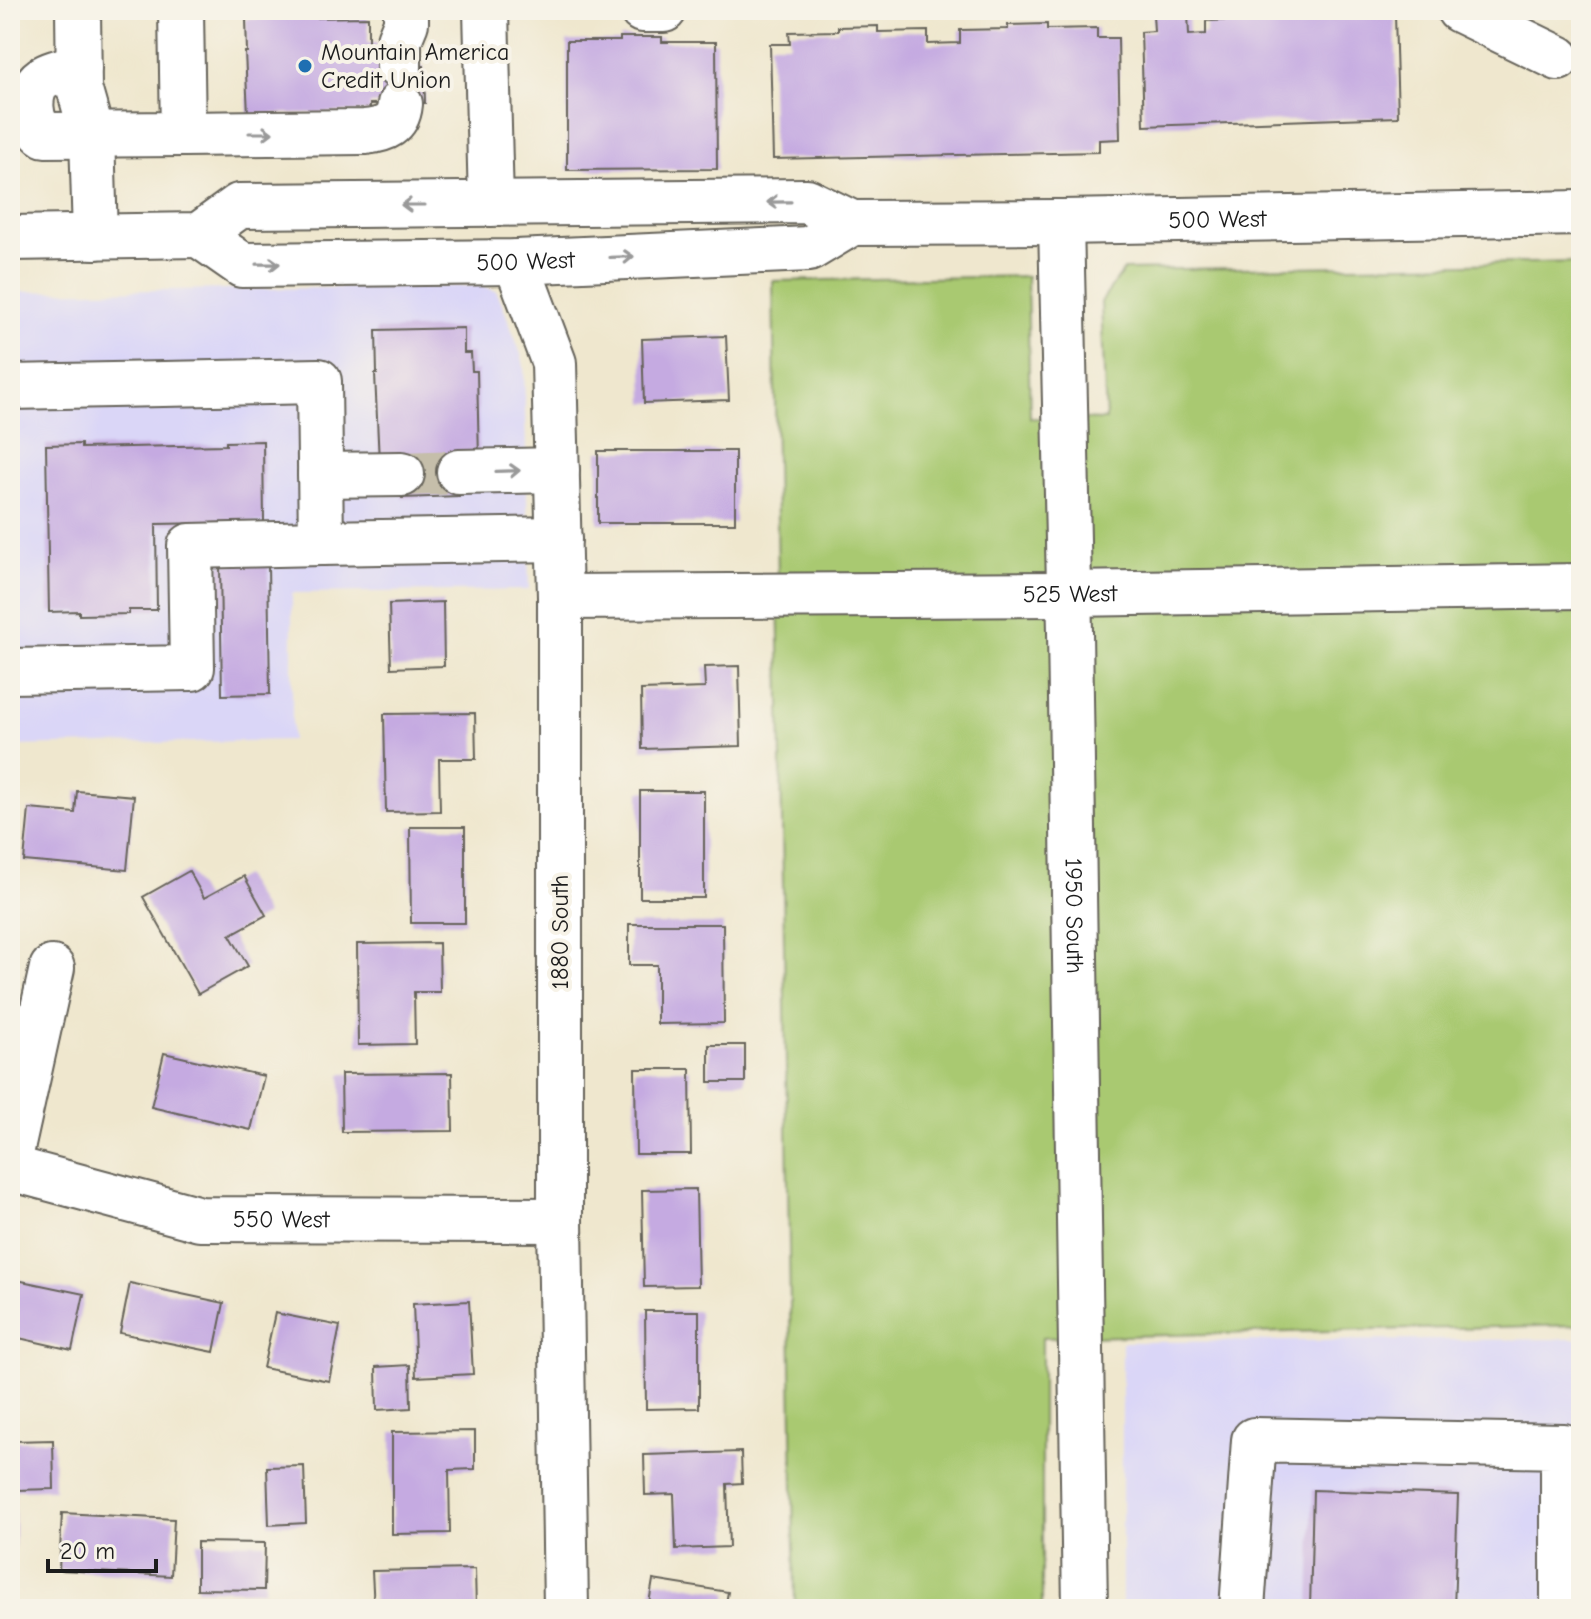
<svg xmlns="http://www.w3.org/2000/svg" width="1591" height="1619" font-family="'Comic Neue',sans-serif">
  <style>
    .built { fill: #dad6f7 }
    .green { fill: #a9c971; stroke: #627246; stroke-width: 2 }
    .building { fill: #c5aae1 }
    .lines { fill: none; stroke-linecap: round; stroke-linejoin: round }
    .minor-tunnel { stroke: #c5beaa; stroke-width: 44; stroke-dasharray: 44 22; stroke-linecap: butt }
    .minor-casing { stroke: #66635a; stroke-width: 48 }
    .major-casing { stroke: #66635a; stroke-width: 48 }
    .minor { stroke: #fff; stroke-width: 44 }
    .major { stroke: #fff; stroke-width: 44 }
    .oneway { stroke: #999 }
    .poi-dot { fill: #1f6fb2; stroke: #f7f3e8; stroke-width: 3 }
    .labels { text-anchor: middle; stroke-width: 8; stroke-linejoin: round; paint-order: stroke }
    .poi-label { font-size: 24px; fill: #1c1c1c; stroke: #f7f3e8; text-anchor: start }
    .street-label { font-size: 24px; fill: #1c1c1c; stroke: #f7f3e8 }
  </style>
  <rect width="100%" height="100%" fill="#f7f3e8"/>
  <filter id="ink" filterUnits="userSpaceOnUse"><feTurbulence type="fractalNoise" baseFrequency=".0125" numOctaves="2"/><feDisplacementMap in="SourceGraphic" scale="16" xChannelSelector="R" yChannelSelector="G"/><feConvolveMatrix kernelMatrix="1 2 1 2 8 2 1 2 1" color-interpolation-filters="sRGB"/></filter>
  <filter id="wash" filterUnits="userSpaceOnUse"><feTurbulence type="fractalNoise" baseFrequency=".006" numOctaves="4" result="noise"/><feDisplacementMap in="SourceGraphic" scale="32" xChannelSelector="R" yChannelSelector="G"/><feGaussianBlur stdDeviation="1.8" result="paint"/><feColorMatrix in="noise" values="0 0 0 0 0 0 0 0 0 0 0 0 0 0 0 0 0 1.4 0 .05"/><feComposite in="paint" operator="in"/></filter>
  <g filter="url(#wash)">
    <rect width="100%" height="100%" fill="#efe7ce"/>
    <g class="built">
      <path d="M482,286L496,291L501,301L522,357L524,367L529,590L292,593V740L10,746V292Z"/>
      <path d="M1581,1339V1609H1122V1342Z"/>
    </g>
    <path class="green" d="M1581,262V1325L1042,1338V1609H795L773,281L1027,276L1030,418L1106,420L1101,302L1124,270Z"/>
    <g id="blocks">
      <g class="building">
        <path d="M1188,13L1189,35L1206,34V21L1395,15L1398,117L1144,126L1141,32L1154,31L1153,14Z"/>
        <path d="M368,17V43L377,42V67L424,66L425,103L370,104V112L248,114L245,52H247L246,19Z"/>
        <path d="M1047,24V29L1097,28V38H1118L1120,139L1099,140V152L773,159L770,44H790L789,32L838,31V27L878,26V32L928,31V44L960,43V30L1008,29V25Z"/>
        <path d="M620,37H662V42H716L717,169L567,170V41H620Z"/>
        <path d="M464,328V353H471L472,371H477L479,460H459V496L402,498L401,461L379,462L375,374H377L376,330Z"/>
        <path d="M726,336L729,400L644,403L642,339Z"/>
        <path d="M263,441L264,522L156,524L157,610H129V614L79,615V611L49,612L46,445L81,444V448L226,445V442Z"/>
        <rect x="598" y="451" width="137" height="72"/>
        <path d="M268,564L270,694L222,695L220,565Z"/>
        <path d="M443,602L444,666L391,668L389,604Z"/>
        <path d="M739,666L741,746L642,749L641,690L705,688L704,667Z"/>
        <path d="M475,713L476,759H439L440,811L386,812L384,714Z"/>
        <path d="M77,791L134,796L127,870L24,861L29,809L75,813Z"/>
        <rect x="640" y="791" width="64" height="107"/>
        <path d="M410,827H465V923H411Z"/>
        <path d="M189,871L204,898L244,876L266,915L230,935L248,966L198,994L143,897Z"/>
        <path d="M629,924H723L724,1023L657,1024V965H629Z"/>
        <path d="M439,943L440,992H414L415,1044L358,1045L357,944Z"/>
        <rect x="709" y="1045" width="36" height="37"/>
        <path d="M164,1053L264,1076L251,1130L151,1107Z"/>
        <path d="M635,1069H690L691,1154H636Z"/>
        <path d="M452,1073L453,1131L342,1132L341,1074Z"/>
        <path d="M696,1189L698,1286L644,1287L642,1190Z"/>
        <path d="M12,1279L84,1294L72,1350L10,1336V1290Z"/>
        <path d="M130,1283L224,1303L214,1352L120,1333Z"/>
        <path d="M469,1301L473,1374L416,1377L413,1304Z"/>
        <path d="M645,1311H699V1408L646,1409Z"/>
        <path d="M275,1313L340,1326L329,1381L263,1368Z"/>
        <path d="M410,1365L411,1408L377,1410L376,1367Z"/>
        <path d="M475,1431V1469L449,1470L450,1533L392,1534V1432Z"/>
        <path d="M53,1440L54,1489L15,1490L13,1441Z"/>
        <path d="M741,1452L742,1483L727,1484L729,1547L676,1549L674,1494L645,1495L644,1455Z"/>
        <path d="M304,1466L306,1523L269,1525L267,1467Z"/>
        <rect x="10" y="1490" width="5" height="59"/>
        <path d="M1313,1490L1458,1495L1454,1609H1310Z"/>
        <path d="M62,1513L174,1519L171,1576L59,1570Z"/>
        <path d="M197,1542L265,1543L264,1590L197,1589Z"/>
        <path d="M475,1569L476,1609H374L372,1571Z"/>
        <path d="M653,1580L728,1592L725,1609H648Z"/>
      </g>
    </g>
  </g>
  <g filter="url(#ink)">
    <use href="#blocks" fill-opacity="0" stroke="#66635a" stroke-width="2"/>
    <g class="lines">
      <path class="minor-tunnel" d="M402,474L459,472"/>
      <g class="minor-casing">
        <g id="minor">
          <path d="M78,10L79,88L92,134L95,237"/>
          <path d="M486,10L491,204"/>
          <path d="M642,10H664"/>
          <path d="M1459,10L1558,58"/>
          <path d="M79,67C67,70 52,72 42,79C26,90 29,126 45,135L183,134L181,10"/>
          <path d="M399,67V40L406,23V10"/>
          <path d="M183,134L365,132C385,130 398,125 400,104"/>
          <path id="s1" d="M1061,222L1070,632L1085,1609"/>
          <path d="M516,262L554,363L560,597V1220L566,1609"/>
          <path d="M10,387L319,381L321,543L559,539"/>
          <path d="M459,472L557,470"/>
          <path d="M320,475L402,474"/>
          <path id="s2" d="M560,597L1070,594L1581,586"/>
          <path d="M10,671L192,668L190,546L321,543"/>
          <path d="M10,1158L52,968"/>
          <path id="s3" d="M10,1168L200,1219L560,1220"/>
          <path d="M1242,1609L1254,1440L1563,1446V1609"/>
        </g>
      </g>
      <g class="major-casing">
        <g id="major">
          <path id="s4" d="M199,235L242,265L516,262L809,249L852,223"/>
          <path id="s5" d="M10,238L199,235L239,206L807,201L852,223L1061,222L1581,213"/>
        </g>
      </g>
      <use href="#minor" class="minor"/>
      <use href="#major" class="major"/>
    </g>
    <defs><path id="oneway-shaft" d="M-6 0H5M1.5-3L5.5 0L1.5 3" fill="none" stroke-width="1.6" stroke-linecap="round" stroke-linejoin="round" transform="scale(2)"/></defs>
    <g class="oneway">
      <use href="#oneway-shaft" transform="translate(261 133)"/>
      <use href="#oneway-shaft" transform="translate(779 202) rotate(179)"/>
      <use href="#oneway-shaft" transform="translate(413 205) rotate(180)"/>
      <use href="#oneway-shaft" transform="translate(622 257) rotate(-2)"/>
      <use href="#oneway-shaft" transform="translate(268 264) rotate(-1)"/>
      <use href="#oneway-shaft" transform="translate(508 471) rotate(-2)"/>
    </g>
  </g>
  <circle class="poi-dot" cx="305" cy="66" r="8"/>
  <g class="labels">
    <g class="poi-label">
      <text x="321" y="60">Mountain America<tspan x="321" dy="28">Credit Union</tspan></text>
    </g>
    <g class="street-label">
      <text dy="8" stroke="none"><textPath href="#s5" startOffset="1222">500 West</textPath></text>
      <text dy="8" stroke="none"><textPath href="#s4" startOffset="336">500 West</textPath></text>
      <text dy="8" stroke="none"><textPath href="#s2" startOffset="510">525 West</textPath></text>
      <text dy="8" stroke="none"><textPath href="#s1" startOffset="694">1950 South</textPath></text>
      <text transform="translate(560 932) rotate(-90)" y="8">1880 South</text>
      <text dy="8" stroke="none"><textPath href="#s3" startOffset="278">550 West</textPath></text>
    </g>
  </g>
  <rect width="1591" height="1619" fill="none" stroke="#f7f3e8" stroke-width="40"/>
  <path d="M48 1559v12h108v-12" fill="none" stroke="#1c1c1c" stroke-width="4"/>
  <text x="60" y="1559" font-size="24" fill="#1c1c1c" stroke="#f7f3e8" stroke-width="6" paint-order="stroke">20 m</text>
</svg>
